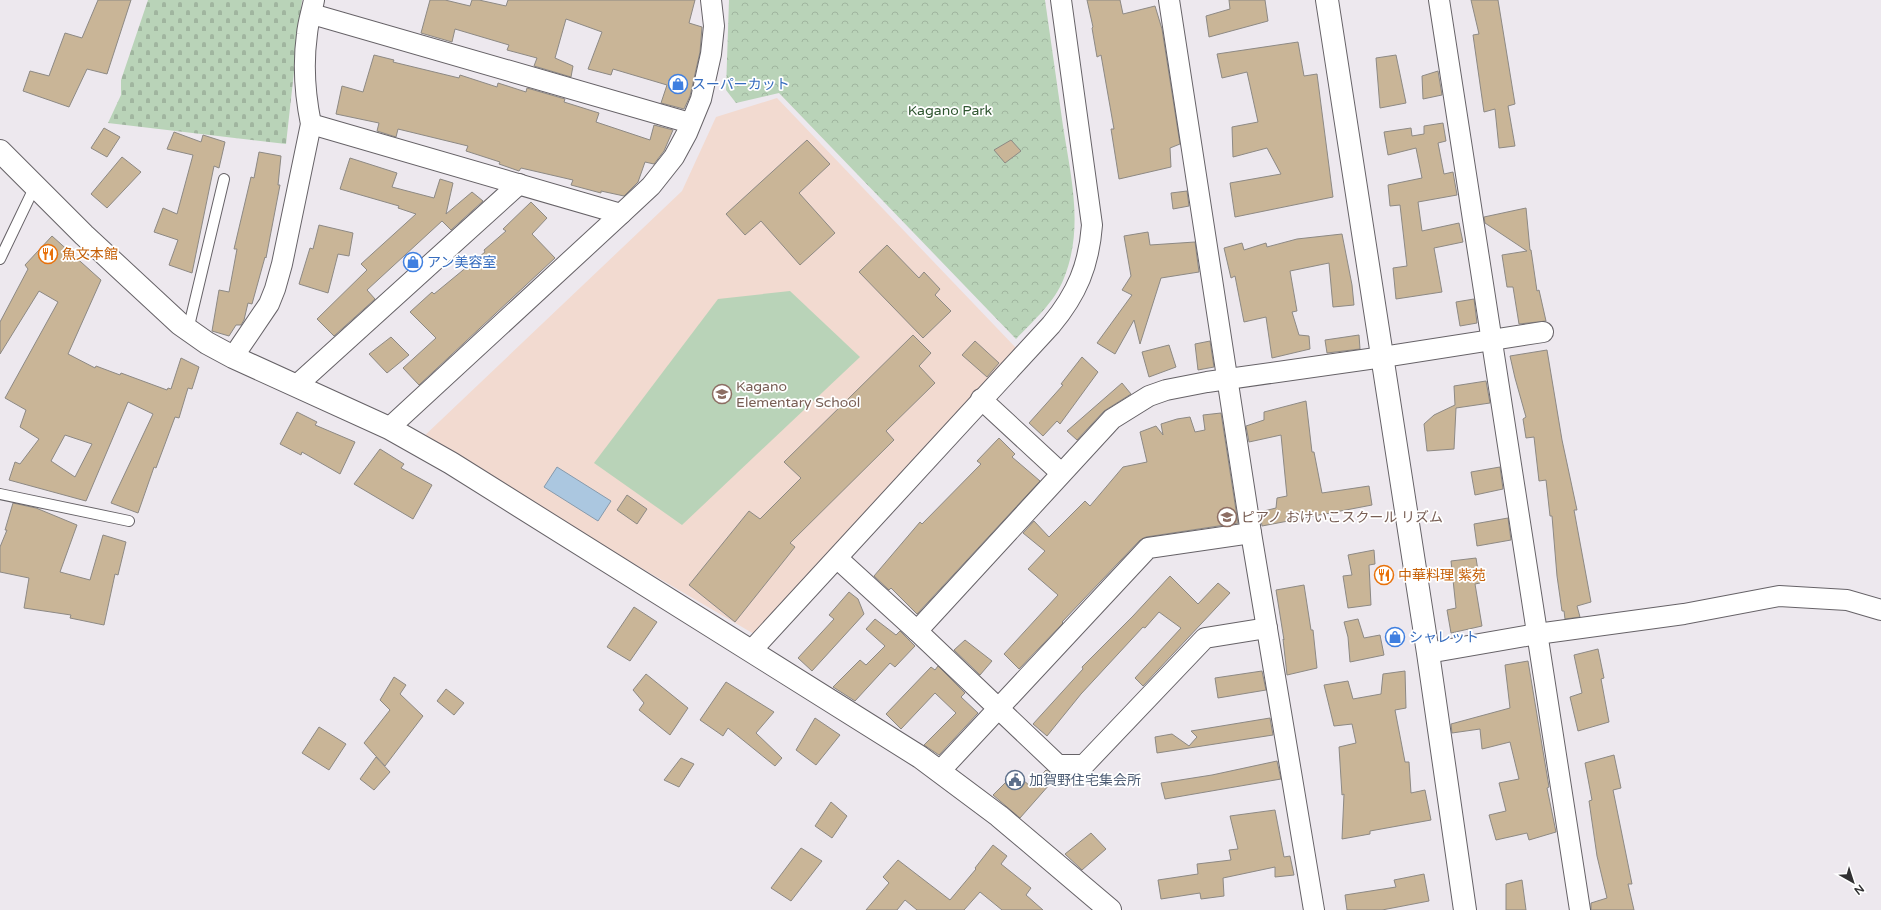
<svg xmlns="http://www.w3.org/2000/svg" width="1881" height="910" font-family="'Varela Round','Noto Sans JP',sans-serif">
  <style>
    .education { fill: #f2dad0 }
    .forest { fill: url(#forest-crowns) }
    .cemetery { fill: url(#cemetery-stones) }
    .pitch { fill: #b9d3b8 }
    .water { fill: #abc7e0; stroke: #869aac }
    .building { fill: #c9b597; stroke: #8d8984; fill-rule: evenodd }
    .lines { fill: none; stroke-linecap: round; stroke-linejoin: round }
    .lane-casing { stroke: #666267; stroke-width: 12 }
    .street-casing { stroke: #666267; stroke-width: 22 }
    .secondary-casing { stroke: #666267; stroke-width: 24 }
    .lane { stroke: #fff; stroke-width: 10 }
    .street { stroke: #fff; stroke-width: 20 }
    .secondary { stroke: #fff; stroke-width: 22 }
    .labels { text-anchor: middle; stroke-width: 3.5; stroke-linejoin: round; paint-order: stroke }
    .shop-label { font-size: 14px; fill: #366cbe; stroke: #fff; text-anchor: start }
    .park-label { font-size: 14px; fill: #2f5630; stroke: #fff }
    .food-label { font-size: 14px; fill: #c56008; stroke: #fff; text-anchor: start }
    .education-label { font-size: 14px; fill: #785e54; stroke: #fff; text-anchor: start }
    .service-label { font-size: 14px; fill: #4e5e75; stroke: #fff; text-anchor: start }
  </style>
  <defs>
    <pattern id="forest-crowns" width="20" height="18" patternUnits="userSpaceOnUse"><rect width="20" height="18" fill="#b9d3b8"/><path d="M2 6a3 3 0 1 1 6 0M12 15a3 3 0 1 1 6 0" fill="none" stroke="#a0b59f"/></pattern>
    <pattern id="cemetery-stones" width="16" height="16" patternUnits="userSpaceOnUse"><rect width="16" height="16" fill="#b9d3b8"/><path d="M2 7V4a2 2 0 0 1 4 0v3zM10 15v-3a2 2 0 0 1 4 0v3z" fill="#a0b59f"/></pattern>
  </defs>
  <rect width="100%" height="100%" fill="#ede8ee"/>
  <path class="education" d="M777,98L1017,349L754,634L421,439L682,191L716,117Z"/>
  <path class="forest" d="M729,0H1045C1051,42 1057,84 1063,126C1071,178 1084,228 1064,278C1055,302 1033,321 1016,339L779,93L736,103L726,90Z"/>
  <path class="cemetery" d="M148,0H302L286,144L108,123L121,95V80Z"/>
  <path class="pitch" d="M790,291L860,357L682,525L594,463L718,299Z"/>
  <path class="water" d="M557,467L611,501L598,521L544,487Z"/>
  <g class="building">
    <path d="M98,0H131L107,74L87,69L69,107L23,91L30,71L49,76L65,33L82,38Z"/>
    <path d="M430,0H445L470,6L472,0H479L506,6L508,0H695L689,23L702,27L700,52L690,96L684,109L661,103L667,85L613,69L611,75L588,69L602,32L566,19L555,58L573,66L571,77L534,66L537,58L507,50L509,45L455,29L452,42L421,33Z"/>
    <path d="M1087,0H1120L1123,14L1155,6L1162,29L1180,144L1170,148L1171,167L1119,179L1111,129H1114L1101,55L1097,57L1092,28L1093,27Z"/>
    <path d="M1229,0H1265L1268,21L1209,37L1206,16L1230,9Z"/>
    <path d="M1471,0H1498L1515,104L1508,106L1515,146L1499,148L1495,109L1484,112L1473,35L1479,34Z"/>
    <path d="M1298,42L1304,76L1317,74L1333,197L1235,217L1230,183L1281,174L1267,148L1233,157L1232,127L1258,122L1247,72L1222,78L1217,54Z"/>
    <path d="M374,55L394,60L393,62L459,78L460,75L497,87L498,83L526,92L527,88L565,99L564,102L599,113L596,122L650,140L654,125L673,130L664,151L654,164L645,162L638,182L624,196L601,191V193L571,185L573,180L521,168L519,171L499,164L500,162L466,151L468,146L398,129L396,137L377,131L379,123L336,114L342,86L363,92Z"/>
    <path d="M1396,55L1406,103L1380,108L1376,58Z"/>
    <path d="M1438,71L1442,95L1423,99L1422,76Z"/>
    <path d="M1443,123L1446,141L1438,143L1444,174L1453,172L1457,195L1418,202L1422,231L1459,223L1463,242L1434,248L1442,292L1396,299L1393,268L1407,266L1400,205L1390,206L1388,185L1422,178L1416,148L1388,155L1384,132L1411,128L1412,136L1424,134V126Z"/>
    <path d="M104,128L120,137L107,157L91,148Z"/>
    <path d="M174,132L201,142L203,135L225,142L219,168L214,166L192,273L169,265L178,240L154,232L163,208L177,214L193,155L167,149Z"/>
    <path d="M807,140L830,164L799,193L835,233L800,265L761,221L745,235L726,214Z"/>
    <path d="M1011,140L1021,151L1005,163L994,150Z"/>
    <path d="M259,152L281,156L278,185H280L266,258L265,257L252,304L248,303L244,320L241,325H236L229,336L212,331L219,290L229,292L237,249H234L251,177L254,178Z"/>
    <path d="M122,157L141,172L107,208L91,194Z"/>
    <path d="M350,158L397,173L392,187L434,198L440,179L453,183L446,214L472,192L483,201L451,230L442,221L367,290L375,299L334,336L317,319L367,270L361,264L416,214L398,208L399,206L340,189Z"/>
    <path d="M1187,191L1189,206L1173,209L1171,193Z"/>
    <path d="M531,202L547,218L532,234L555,258L419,385L403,368L436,338L410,312L432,292L434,294L485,252L484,250L506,231L503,229Z"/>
    <path d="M1526,208L1530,250H1531L1537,291L1539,290L1546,321L1519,324L1513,287H1507L1502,255L1527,251L1485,223L1484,217Z"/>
    <path d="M319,225L353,233L349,256L338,254L328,293L299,284L310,248L313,249Z"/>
    <path d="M1148,232L1150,245L1195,242L1199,272L1161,278L1140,344L1134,320L1115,354L1097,343L1132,295L1122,290L1131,276L1124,236Z"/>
    <path d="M1342,234L1352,285L1354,305L1333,307L1329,263L1290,271L1297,311L1292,312L1299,335L1309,336L1310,349L1272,358L1266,317L1244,322L1235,276L1231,278L1224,248L1242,243L1244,250L1266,243L1267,247L1297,239Z"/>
    <path d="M52,236L101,280L68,354L95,368L96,366L120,375L121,373L167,390L168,388L171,389L181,358L199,367L192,389L188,388L179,418L175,417L156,468L154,467L138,513L111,503L153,414L128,402L86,501L9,480L15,462L20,464L39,439L20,427L26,410L5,398L58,302L39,291L0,354V322L28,269L25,265ZM65,435L92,444L75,477L51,461Z"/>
    <path d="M887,245L919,278L924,272L940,289L935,295L951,311L923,338L859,272Z"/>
    <path d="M1474,299L1477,323L1460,326L1456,302Z"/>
    <path d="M913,335L931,353L919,366L935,383L886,431L894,440L790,543L795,547L735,622L689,585L749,511L760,519L801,478L784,462Z"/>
    <path d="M1359,335L1360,349L1327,353L1325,340Z"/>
    <path d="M391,337L409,355L387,373L369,354Z"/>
    <path d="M975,341L999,363L987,377L962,355Z"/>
    <path d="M1210,341L1214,367L1198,370L1195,344Z"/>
    <path d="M1169,345L1176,367L1149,377L1142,352Z"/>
    <path d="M1547,350L1562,440L1577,510H1574L1591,602L1577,606L1580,617L1565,619L1564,611H1562L1557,576L1552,516H1550L1546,480L1539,481L1534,437L1526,438L1523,419L1526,417L1515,378L1510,356Z"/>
    <path d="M1082,357L1098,372L1060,424L1057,421L1043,436L1029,423L1063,385L1061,384Z"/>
    <path d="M1486,381L1490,403L1456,408L1454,449L1427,451L1424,424L1434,415L1455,405L1454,386Z"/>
    <path d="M1122,383L1131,394L1104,411L1077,440L1067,431Z"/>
    <path d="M1306,401L1312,452H1314L1322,493L1369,486L1372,505L1262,526L1260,512L1276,508L1277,498L1287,496L1281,435L1249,442L1246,426L1264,420V412Z"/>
    <path d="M297,412L317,422L315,425L355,442L340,474L302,452L301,455L280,444Z"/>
    <path d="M1221,413L1238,523L1146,537L1140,540L1062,622L1063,623L1019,669L1004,654L1058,595L1028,569L1045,551L1023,533L1034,521L1049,537L1085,501L1090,506L1123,467L1147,462L1140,432L1156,426L1163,435L1161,424L1177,419L1190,417L1195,432L1205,430L1203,415Z"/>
    <path d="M999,438L1015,454L1012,457L1040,481L917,614L891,588L889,590L874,576L920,522L922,524L981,464L977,461Z"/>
    <path d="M380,449L404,464L401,468L432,485L413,519L354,484Z"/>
    <path d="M1500,467L1503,489L1475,495L1471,472Z"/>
    <path d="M627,495L647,509L637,524L617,510Z"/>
    <path d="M13,503L36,508L77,525L60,572L90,580L103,535L126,542L118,575L115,574L104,625L70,618L71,615L24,608L29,578L0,572V547L7,530H5Z"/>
    <path d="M1508,518L1511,540L1477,546L1474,524Z"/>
    <path d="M1374,550L1375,564L1369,565L1371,605L1348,608L1343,576L1352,575L1348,555Z"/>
    <path d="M1476,558L1480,583L1475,584L1482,626L1451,633L1447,610L1456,608L1451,561Z"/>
    <path d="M1170,576L1198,604L1218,583L1230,593L1143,686L1135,678L1181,628L1159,612L1145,628L1143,627L1081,694L1047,736L1033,724L1083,669L1082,667L1133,616Z"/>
    <path d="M1304,585L1311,630H1313L1317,668L1287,675L1283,639L1284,640L1276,590Z"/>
    <path d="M849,592L858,599L864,614L812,671L798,658L834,619L829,615Z"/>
    <path d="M634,607L657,622L630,661L607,647Z"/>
    <path d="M875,619L896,635L900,631L915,646L895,667L890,663L855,701L833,687L860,660L866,665L885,646L866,629Z"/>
    <path d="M1358,619L1364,638L1380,635L1384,655L1350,662L1348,637L1344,622Z"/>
    <path d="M965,640L992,661L980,675L954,650Z"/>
    <path d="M1598,649L1604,678L1601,679L1609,722L1578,731L1570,697L1582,693L1574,655Z"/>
    <path d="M1528,661L1549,787L1547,788L1556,832L1529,840L1527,833L1496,840L1489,815L1506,811L1499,783L1519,779L1510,742L1482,749L1480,729L1452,733L1451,724L1510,708L1505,665Z"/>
    <path d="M938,666L965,693L961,697L978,713L939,755L924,745L956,713L935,693L901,729L886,714L931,667L935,670Z"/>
    <path d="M1262,671L1266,690L1218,698L1215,678Z"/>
    <path d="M1405,671L1406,708L1395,710L1405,762H1409L1411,793L1425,790L1431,820L1370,831V834L1342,839L1344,794L1342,795L1339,747L1356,743L1352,724L1334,726L1324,685L1348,681L1353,699L1381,694L1383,674Z"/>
    <path d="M646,674L688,708L670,735L639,710L644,703L633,690Z"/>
    <path d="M394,677L406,685L400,694L423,716L385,766L364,743L390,710L380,700Z"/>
    <path d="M726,682L774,712L756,733L782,758L775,766L728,728L723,736L700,720Z"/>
    <path d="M446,689L464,703L454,715L437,701Z"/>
    <path d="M815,718L840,735L816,765L796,750Z"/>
    <path d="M1270,718L1273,735L1157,753L1155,737L1172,734L1189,746L1197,737L1191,731Z"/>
    <path d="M319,727L346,744L329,770L302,753Z"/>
    <path d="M1614,755L1621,788L1613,790L1632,884H1628L1634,910H1591V903L1607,898L1597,856L1589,801L1592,800L1585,763Z"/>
    <path d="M376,757L390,772L374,790L360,779Z"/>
    <path d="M681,758L694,764L679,787L664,780Z"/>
    <path d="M1277,761L1281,779L1165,799L1161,783L1212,775Z"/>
    <path d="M1046,770L1057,776L1020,818L993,795L1015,773L1030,786Z"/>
    <path d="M831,802L847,816L832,838L815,826Z"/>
    <path d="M1275,810L1284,857L1290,856L1294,875L1275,877V867L1223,878L1224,896L1201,899L1200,893L1161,899L1158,880L1198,874L1197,864L1231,860L1229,850L1238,849L1230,816Z"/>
    <path d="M1091,833L1106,849L1082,870L1065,854Z"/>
    <path d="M993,845L1007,856L1001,864L1031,888L1026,895L1043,910H1002L980,892L964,910H917L905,900L897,910H866L889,883L883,877L898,860L950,900L976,869L975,868Z"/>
    <path d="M801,848L822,861L791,901L771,888Z"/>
    <path d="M1424,874L1429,901L1382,910H1347L1345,895L1396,887L1394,880Z"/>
    <path d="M1522,880L1526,910H1506V884Z"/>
  </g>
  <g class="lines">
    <g class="lane-casing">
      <g id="lane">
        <path d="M0,259L35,186"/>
        <path d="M188,330L224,179"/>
        <path d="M0,494L129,521"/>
      </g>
    </g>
    <g class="street-casing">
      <g id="street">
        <path d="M1169,0L1251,533L1314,910"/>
        <path d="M1439,0L1580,910"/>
        <path d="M312,14L690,123"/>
        <path d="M311,124L621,214"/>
        <path d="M233,357L269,304L275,289L282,264L311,124C305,95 303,63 307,34C308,22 312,11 314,0"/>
        <path d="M297,385L519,184"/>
        <path d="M981,399L1061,473"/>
        <path d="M389,428L621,214L651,186L674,157L687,133L701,99L711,54L714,26L711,0"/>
        <path d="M838,559L917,631L1112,419L1149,396L1166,390L1207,382L1383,357L1543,332"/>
        <path d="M917,631L1058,765H1084L1205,638L1267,628"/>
        <path d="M751,651L1051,325C1077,294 1089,265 1092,225L1061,0"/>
        <path d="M1428,653L1537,634L1684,614L1779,596L1847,600L1881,610"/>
        <path d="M940,771L1148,548L1251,533"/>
      </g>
    </g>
    <g class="secondary-casing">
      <g id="secondary">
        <path d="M1327,0L1428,653L1465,910"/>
        <path d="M0,151L84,235L180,324L207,343L233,357L389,428L451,463L920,757L999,816L1110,910"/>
      </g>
    </g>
    <use href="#lane" class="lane"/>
    <use href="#street" class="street"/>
    <use href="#secondary" class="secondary"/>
  </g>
  <defs>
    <g id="shop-ring" transform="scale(1)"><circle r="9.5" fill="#fff" stroke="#3f7fe0" stroke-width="1.5"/><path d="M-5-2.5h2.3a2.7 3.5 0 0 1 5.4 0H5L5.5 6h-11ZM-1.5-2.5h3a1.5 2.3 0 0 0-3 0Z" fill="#3f7fe0"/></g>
    <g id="restaurant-ring" transform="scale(1)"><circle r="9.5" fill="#fff" stroke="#e8710a" stroke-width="1.5"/><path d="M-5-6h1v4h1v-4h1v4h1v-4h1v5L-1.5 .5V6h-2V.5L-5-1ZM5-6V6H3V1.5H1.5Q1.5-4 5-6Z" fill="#e8710a"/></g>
    <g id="school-ring" transform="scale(1)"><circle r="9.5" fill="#fff" stroke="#8d6e63" stroke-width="1.5"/><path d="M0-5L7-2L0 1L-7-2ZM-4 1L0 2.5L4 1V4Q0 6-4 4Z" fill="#8d6e63"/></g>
    <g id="civic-ring" transform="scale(1)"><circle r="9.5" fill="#fff" stroke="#5c6f8a" stroke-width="1.5"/><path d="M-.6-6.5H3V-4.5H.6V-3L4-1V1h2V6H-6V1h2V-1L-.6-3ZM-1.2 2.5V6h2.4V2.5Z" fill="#5c6f8a"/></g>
  </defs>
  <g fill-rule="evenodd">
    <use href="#shop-ring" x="678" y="84"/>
    <use href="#restaurant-ring" x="48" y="254"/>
    <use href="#shop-ring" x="413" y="262"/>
    <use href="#school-ring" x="722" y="394"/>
    <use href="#school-ring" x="1227" y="517"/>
    <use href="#restaurant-ring" x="1384" y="575"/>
    <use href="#shop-ring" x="1395" y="637"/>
    <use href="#civic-ring" x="1015" y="780"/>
  </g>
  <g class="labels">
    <g class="shop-label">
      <text x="692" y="89">スーパーカット</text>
      <text x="427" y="267">アン美容室</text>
      <text x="1409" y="642">シャレット</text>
    </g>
    <g class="park-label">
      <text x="950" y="115">Kagano Park</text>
    </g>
    <g class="food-label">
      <text x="62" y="259">魚文本館</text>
      <text x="1398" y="580">中華料理 紫苑</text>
    </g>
    <g class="education-label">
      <text x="736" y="391">Kagano<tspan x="736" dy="16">Elementary School</tspan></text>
      <text x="1241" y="522">ピアノ おけいこスクール リズム</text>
    </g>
    <g class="service-label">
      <text x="1029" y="785">加賀野住宅集会所</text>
    </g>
  </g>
  <g transform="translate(1853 882) rotate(141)" stroke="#ffffff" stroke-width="3" paint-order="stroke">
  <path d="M0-3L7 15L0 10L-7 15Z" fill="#313032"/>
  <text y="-6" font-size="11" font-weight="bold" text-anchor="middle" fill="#313032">N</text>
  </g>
</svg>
